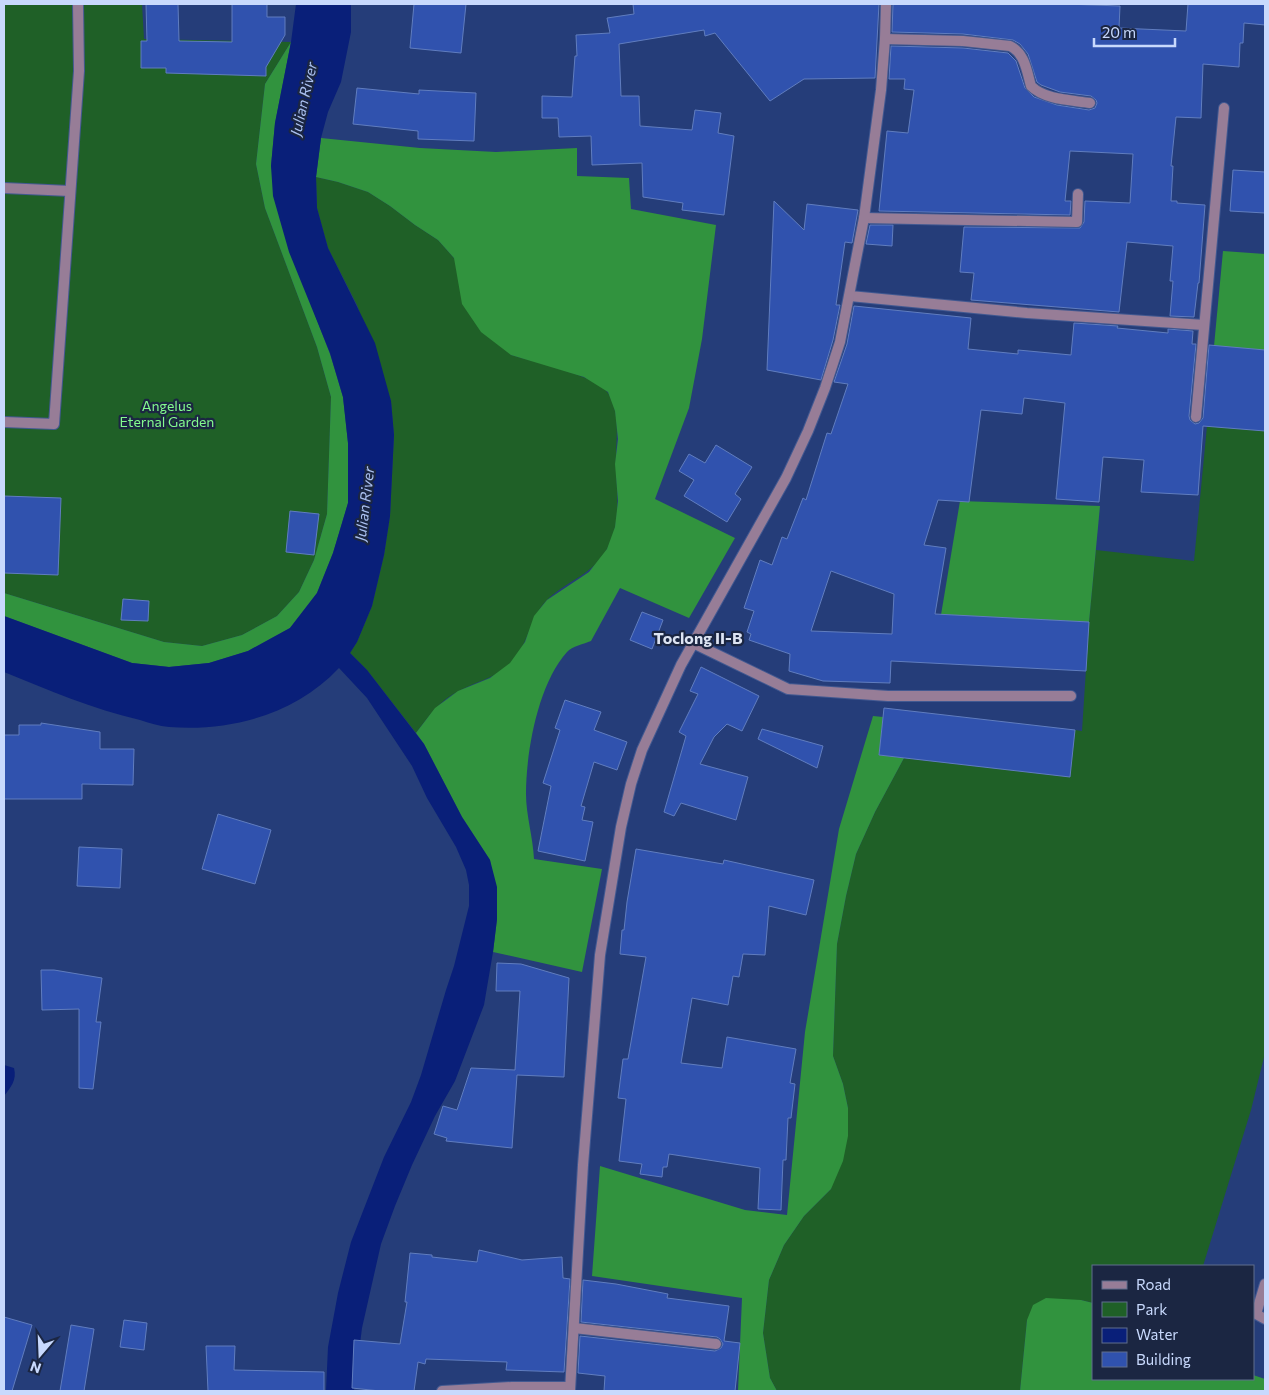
<svg xmlns="http://www.w3.org/2000/svg" width="1269" height="1395" font-family="Commissioner,sans-serif">
  <style>
    .green { fill: #1f6027 }
    .forest { fill: #31933e }
    .water { fill: #091f79 }
    .building { fill: #3052ae; stroke: #607dbf; fill-rule: evenodd }
    .lines { fill: none; stroke-linecap: round; stroke-linejoin: round }
    .service-casing { stroke: #425991; stroke-width: 12 }
    .minor-casing { stroke: #425991; stroke-width: 12 }
    .tertiary-casing { stroke: #425991; stroke-width: 12 }
    .service { stroke: #977d97; stroke-width: 10 }
    .minor { stroke: #977d97; stroke-width: 10 }
    .tertiary { stroke: #977d97; stroke-width: 10 }
    .labels { text-anchor: middle; stroke-width: 4.5; stroke-linejoin: round; paint-order: stroke }
    .park-label { font-size: 14px; fill: #84fb8e; stroke: #1b2642 }
    .water-label { font-size: 15px; font-style: italic; fill: #abc1f1; stroke: #1b2642 }
    .quarter-label { font-size: 16px; font-weight: bold; fill: #dde4f3; stroke: #1b2642 }
  </style>
  <rect width="100%" height="100%" fill="#253d79"/>
  <g class="green">
    <path d="M4,4H142L144,39L291,42L265,84L256,164L265,208L317,347L331,397L327,514L314,560L299,592L277,616L242,635L202,646L164,642L4,593Z"/>
    <path d="M316,177L338,182L368,192L390,206L415,225L438,240L454,258L511,355C531,361 598,376 608,393C611,398 614,406 615,411C619,430 615,449 616,468C617,494 621,525 607,549C593,575 566,581 547,600C529,618 528,648 509,665C491,680 477,681 459,691C440,700 428,717 416,733L367,670L350,653L357,642L372,606L384,555L390,516L394,435L391,401L357,305L328,248L317,208Z"/>
    <path d="M1207,426L1265,431V1053L1251,1110L1203,1266H1093V1303L1081,1300L1027,1320L1020,1391H777L770,1378L763,1333L769,1280L784,1245L804,1216L831,1189L848,1108L843,1084L833,1056L837,944L846,896L856,854L875,812L904,758L1070,777L1075,730L1082,731L1089,622L1096,550L1194,561Z"/>
  </g>
  <g class="forest">
    <path d="M291,42L275,123L271,166L315,315L330,354L343,397L348,443V503L333,553L317,593L290,628L248,651L209,663L169,667L132,663L4,616V593L164,642L202,646L242,635L277,616L299,592L314,560L327,514L331,397L317,347L265,208L256,164L265,84Z"/>
    <path d="M321,138L420,148L496,152L577,148V176L629,178L631,209L716,225L702,339L689,408L655,499L735,538L689,618L620,588L591,641C584,644 572,646 567,652C538,684 526,752 526,794C526,815 533,837 534,859L602,869L582,972L493,952L497,919L490,860L462,817L424,744L416,733L435,708L458,691L490,678L510,663L525,642L534,616L547,600L589,572L607,549L615,527L618,501L615,464L618,439L615,411L608,392L584,377L511,355L481,332L462,304L454,258L438,240L415,225L390,206L368,192L338,182L316,177Z"/>
    <path d="M1223,251L1265,254V350L1214,346Z"/>
    <path d="M960,501L1100,506L1089,622L941,615Z"/>
    <path d="M873,716L883,717L879,755L904,758L875,812L856,854L846,896L837,944L833,1056L843,1084L848,1108V1136L843,1161L831,1189L804,1216L784,1245L769,1280L763,1333L770,1378L777,1391H738L742,1298L592,1276L600,1166L745,1210L787,1215L805,1032L839,829Z"/>
    <path d="M1046,1298L1081,1300L1093,1303V1379H1253V1375L1265,1379V1391H1020L1027,1320L1033,1305Z"/>
  </g>
  <g class="water">
    <path d="M296,4H351V32L341,82L328,112L321,138L316,177L317,208L328,248L375,343L391,401L394,435L390,516L384,555L372,606L357,642L350,653L367,670L424,744L462,817L490,860L497,887V919L493,952L484,1005L455,1081L435,1116L412,1165L395,1206L381,1244L362,1328L354,1391H326L328,1347L338,1293L351,1242L384,1157L411,1102L421,1075L446,990L454,966L469,906V885L466,870L456,847L427,798L412,766L367,698L339,668C296,714 231,732 169,727C159,726 149,723 140,720C93,709 48,690 4,672V616L132,663L169,667L209,663L248,651L290,628L317,593L333,553L348,503V443L343,397L330,353L289,252L273,196L271,166L275,123L291,42Z"/>
    <path d="M4,1065L14,1068C17,1080 11,1087 4,1096Z"/>
  </g>
  <g class="building">
    <path d="M146,4H178L179,41L232,42V4H267V17H285V35L266,67V76L166,73V68H141V41H147Z"/>
    <path d="M414,4H466L461,53L410,48Z"/>
    <path d="M633,4H879L875,78L804,79L770,101L715,33L705,36L704,30L619,44L621,96H639L640,126L692,130L695,110L721,113L718,133L734,136L724,215L682,210L683,203L643,197L642,163L592,165L591,136L559,137L558,118H542V96L572,97L575,56H577L576,35L610,33L607,18L634,14Z"/>
    <path d="M893,4H1065L1120,6L1119,28L1186,31L1188,4H1265V25L1244,23L1243,43H1240L1239,67L1203,64L1201,118L1176,117L1171,166H1173L1171,201H1177V203L1205,205L1199,283H1198L1194,317L1170,316L1173,281H1170L1173,246L1127,242L1119,312L971,300L974,273L960,272L964,227L1080,228L1084,222L1085,201L1130,203L1133,154L1070,151L1065,201H1071L1070,215L879,211L887,131L908,133L914,90L904,89L905,79H889L891,46L963,48L1008,53L1016,61L1025,88L1034,97L1057,105L1089,110L1095,108L1097,103L1096,100L1091,96L1060,92L1041,85L1037,82L1028,54L1020,44L1013,40L963,34L892,32Z"/>
    <path d="M357,88L419,94V90L476,93L474,141L418,139V131L353,124Z"/>
    <path d="M1233,170L1265,172V213L1230,211Z"/>
    <path d="M774,201L804,230L807,204L858,210L852,243L845,242L836,305H840L833,340L821,380L767,370Z"/>
    <path d="M870,225H893L892,246L866,244Z"/>
    <path d="M854,306L971,318L968,349L1018,354V350L1071,355L1074,323L1118,326L1117,328L1168,333V329L1193,331L1192,344H1196L1189,416L1190,420L1195,424L1199,423L1203,418L1209,345L1265,350V431L1203,426L1198,495L1141,492L1144,460L1103,457L1099,502L1056,499L1065,403L1024,398L1022,414L981,410L969,502L938,500L924,545L946,548L935,614L1089,622L1086,671L891,661L890,683L823,681L789,671L790,654L749,640L751,634L747,632L754,611L744,608L760,560L772,565L782,537L787,539L803,498L806,500L827,433L831,434L848,384L834,382L847,344ZM831,571L894,594L892,634L811,631Z"/>
    <path d="M716,445L752,467L735,494L741,499L727,522L684,496L694,480L679,471L689,454L705,463Z"/>
    <path d="M4,496L61,498L58,575L4,573Z"/>
    <path d="M290,511L319,514L314,555L286,552Z"/>
    <path d="M123,599L149,601L148,621L121,620Z"/>
    <path d="M642,612L663,620L652,649L630,640Z"/>
    <path d="M701,667L759,696L742,731L727,724L714,737L700,764L748,777L736,820L681,803L674,816L664,812L686,736L679,732L698,694L690,691Z"/>
    <path d="M565,700L601,712L594,730L627,742L617,770L594,762L581,806L585,807L582,820L593,822L585,861L538,851L551,786L543,783L560,730L555,728Z"/>
    <path d="M884,708L1075,730L1070,777L879,755Z"/>
    <path d="M41,723L100,732V749H134L133,785L82,784V799H4V735H19V725H41Z"/>
    <path d="M762,729L823,746L817,768L758,739Z"/>
    <path d="M218,814L271,830L255,884L202,869Z"/>
    <path d="M79,847L122,849L120,888L77,886Z"/>
    <path d="M636,849L723,864L724,860L814,880L806,915L769,906L765,955L743,954L739,977L733,976L728,1005L692,998L681,1063L722,1068L727,1037L796,1049L790,1083L795,1084L791,1118H788L786,1160H783L781,1210L758,1209L760,1168L669,1154L667,1167H663L662,1177L640,1174L642,1164L619,1161L626,1099L618,1098L623,1059H628L646,957L620,954L622,930H624L627,902Z"/>
    <path d="M497,963L521,964L569,978L564,1077L517,1075L512,1148L446,1141L447,1138L434,1134L443,1106L457,1110L471,1068L515,1070L520,991H496Z"/>
    <path d="M41,970H54L102,978L96,1022H101L93,1089L79,1088V1009L42,1010Z"/>
    <path d="M479,1250L522,1260L562,1257L563,1278L570,1279L564,1372L506,1370L507,1362L426,1359L425,1364L418,1362L414,1391H380L352,1388L354,1340L400,1344L407,1302H405L410,1253L432,1255V1257L477,1262Z"/>
    <path d="M583,1280L616,1284L668,1294L667,1298L729,1306L724,1341L740,1343L735,1391H604L605,1376L578,1373L580,1336L715,1351L721,1348L723,1344L720,1339L717,1337L581,1322Z"/>
    <path d="M4,1317L32,1325L12,1391H4Z"/>
    <path d="M124,1320L147,1323L144,1350L120,1347Z"/>
    <path d="M71,1325L94,1329L84,1391H60Z"/>
    <path d="M206,1346H235L234,1370L324,1372V1391H208Z"/>
  </g>
  <g class="lines">
    <g class="service-casing">
      <g id="service">
        <path d="M4,188L70,191"/>
        <path d="M4,422L54,424L79,71L78,4"/>
        <path d="M693,643L788,689L888,696H1071"/>
        <path d="M442,1391L512,1387H570"/>
      </g>
    </g>
    <g class="minor-casing">
      <g id="minor">
        <path d="M885,39L963,41L1010,46C1025,53 1027,72 1031,86C1045,100 1071,100 1090,103"/>
        <path d="M864,218L1077,222L1078,194"/>
        <path d="M850,296L1027,313L1204,325"/>
        <path d="M1196,417L1224,108"/>
        <path d="M1265,1284L1256,1314L1265,1319"/>
        <path d="M574,1328L716,1344"/>
      </g>
    </g>
    <g class="tertiary-casing">
      <path id="tertiary" d="M570,1391L583,1165L600,955L621,827L631,784L642,750L681,665L786,478L808,431L825,388L840,342L864,218L881,90L885,39L886,4"/>
    </g>
    <use href="#service" class="service"/>
    <use href="#minor" class="minor"/>
    <use href="#tertiary" class="tertiary"/>
  </g>
  <g class="labels">
    <g class="park-label">
      <text x="167" y="411">Angelus<tspan x="167" dy="16">Eternal Garden</tspan></text>
    </g>
    <g class="water-label">
      <text transform="translate(304 99) rotate(-77)" y="5">Julian River</text>
      <text transform="translate(365 504) rotate(-83)" y="5">Julian River</text>
    </g>
    <g class="quarter-label">
      <text x="698" y="644">Toclong II-B</text>
    </g>
  </g>
  <rect width="1269" height="1395" fill="none" stroke="#c8d9fd" stroke-width="10"/>
  <rect x="1092" y="1265" width="162" height="115" fill="#1b2642" stroke="#606e8d"/>
  <rect x="1102" y="1281" width="25" height="8" fill="#977d97" stroke="#606e8d"/>
  <text x="1136" y="1290" font-size="15" fill="#c8d9fd">Road</text>
  <rect x="1102" y="1302" width="25" height="15" fill="#1f6027" stroke="#606e8d"/>
  <text x="1136" y="1315" font-size="15" fill="#c8d9fd">Park</text>
  <rect x="1102" y="1328" width="25" height="15" fill="#091f79" stroke="#606e8d"/>
  <text x="1136" y="1340" font-size="15" fill="#c8d9fd">Water</text>
  <rect x="1102" y="1352" width="25" height="15" fill="#3052ae" stroke="#606e8d"/>
  <text x="1136" y="1365" font-size="15" fill="#c8d9fd">Building</text>
  <g transform="translate(40 1355) rotate(199)" stroke="#1b2642" stroke-width="4" paint-order="stroke">
  <path d="M0-4L9 19L0 12L-9 19Z" fill="#c8d9fd"/>
  <text y="-8" font-size="14" font-weight="bold" text-anchor="middle" fill="#c8d9fd">N</text>
  </g>
  <path d="M1094 38v8h81v-8" fill="none" stroke="#c8d9fd" stroke-width="2.5"/>
  <text x="1102" y="38" font-size="15" fill="#c8d9fd" stroke="#1b2642" stroke-width="4" paint-order="stroke">20 m</text>
</svg>
